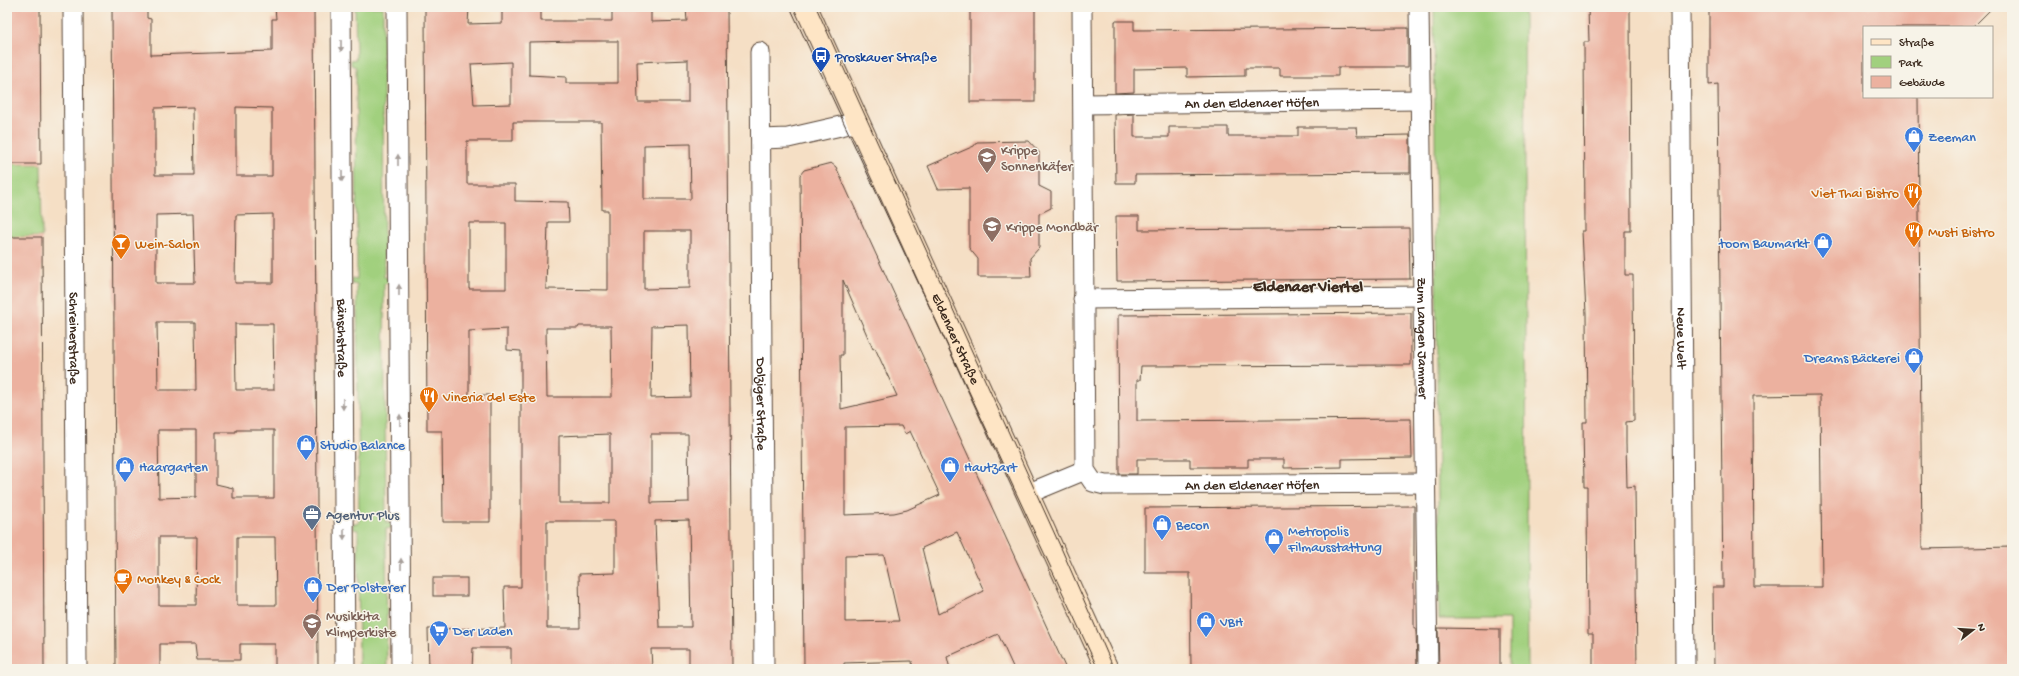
<svg xmlns="http://www.w3.org/2000/svg" width="2019" height="676" font-family="'Gochi Hand',sans-serif">
  <style>
    .green { fill: #a1d07e; stroke: #6e7d4e }
    .building { fill: #ecb19f; fill-rule: evenodd }
    .lines { fill: none; stroke-linecap: round; stroke-linejoin: round }
    .street-casing { stroke: #574537; stroke-width: 21 }
    .secondary-casing { stroke: #574537; stroke-width: 24 }
    .street { stroke: #fff; stroke-width: 19 }
    .secondary { stroke: #fee5c5; stroke-width: 22 }
    .tram { stroke: #3b2a1e; stroke-width: 1 }
    .oneway { fill: #a79f9a }
    .labels { text-anchor: middle; stroke-width: 3; stroke-linejoin: round; paint-order: stroke }
    .transit-label { font-size: 14px; fill: #164399; stroke: #f7f3e8; text-anchor: start }
    .street-label { font-size: 14px; fill: #3b2a1e; stroke: #f7f3e8 }
    .shop-label { font-size: 14px; fill: #366cbe; stroke: #f7f3e8; text-anchor: start }
    .education-label { font-size: 14px; fill: #785e54; stroke: #f7f3e8; text-anchor: start }
    .food-label { font-size: 14px; fill: #c56008; stroke: #f7f3e8; text-anchor: start }
    .service-label { font-size: 14px; fill: #4e5e75; stroke: #f7f3e8; text-anchor: start }
    .quarter-label { font-size: 16px; font-weight: bold; fill: #3b2a1e; stroke: #f7f3e8 }
  </style>
  <rect width="100%" height="100%" fill="#f7f3e8"/>
  <filter id="ink" filterUnits="userSpaceOnUse"><feTurbulence type="fractalNoise" baseFrequency=".025" numOctaves="2"/><feDisplacementMap in="SourceGraphic" scale="8" xChannelSelector="R" yChannelSelector="G"/><feConvolveMatrix kernelMatrix="1 2 1 2 8 2 1 2 1" color-interpolation-filters="sRGB"/></filter>
  <filter id="wash" filterUnits="userSpaceOnUse"><feTurbulence type="fractalNoise" baseFrequency=".012" numOctaves="4" result="noise"/><feDisplacementMap in="SourceGraphic" scale="16" xChannelSelector="R" yChannelSelector="G"/><feGaussianBlur stdDeviation="0.9" result="paint"/><feColorMatrix in="noise" values="0 0 0 0 0 0 0 0 0 0 0 0 0 0 0 0 0 1.4 0 .05"/><feComposite in="paint" operator="in"/></filter>
  <g filter="url(#wash)">
    <rect width="100%" height="100%" fill="#f5dfc5"/>
    <g class="green">
      <path d="M355,7H383V58L388,59V64H383V66L384,277L389,278V283H385L384,285L386,523H391V528L386,529L387,669H359L358,530L353,529V523H359L357,285L352,284V278L357,279V277L356,67L351,65V60L356,59Z"/>
      <path d="M1434,7H1524L1528,669H1509V619H1439Z"/>
      <path d="M7,164H41L42,237H7Z"/>
    </g>
    <g id="blocks">
      <g class="building">
        <path d="M7,7H40L41,164H7Z"/>
        <path d="M112,7H147V18L151,19V55L272,51V19H276L275,7H314L318,669H275V644H240V660H197L195,644H160V669H116ZM193,107L194,175H155V108ZM236,107L272,108V176H236ZM193,214L195,283H156V215ZM273,214V283H235L236,215ZM157,322H195L196,390H158ZM235,324H273L274,390H236ZM158,430H196V497L159,498ZM236,430H274V498H233V488L216,484V432H236ZM159,537H197L196,605H159ZM237,537H275L276,605H237Z"/>
        <path d="M425,7H469L468,24L502,23V7H541V21H612V7H651V22L687,21L686,7H727L732,669H689V649H651L652,669H511V648H473L472,669H429L428,629L505,628L504,587H521V351L507,350V329L469,331V395H490V522H443L442,431H427ZM576,41H618V83H566V77L529,75V42ZM688,60V102H638L637,62ZM511,62V104L474,105L471,64ZM513,122H601L602,210H608V290L546,289L548,222H569L568,202L515,201V184H467V141H513ZM690,144L691,199H644V145ZM469,223H506V289H469ZM644,231H690V288L644,289ZM689,325L690,397L651,398L652,326ZM579,326H611L612,397H547L546,328H578ZM610,434V503H559V436ZM651,434H688L689,502L651,503ZM689,520L691,627H659L655,521ZM547,521H615V573L579,574L580,628H547Z"/>
        <rect x="970" y="7" width="65" height="95"/>
        <path d="M1588,7H1630L1631,231H1625V275H1633L1634,421L1626,422V443L1627,487L1635,486L1637,669H1593V634H1588L1587,501V487H1584L1583,422H1587L1586,314L1582,231H1585L1584,42H1589Z"/>
        <path d="M1709,7H1993L1973,27H1864V97H1918L1922,549L2012,547V669H1714L1713,587H1723L1721,396L1718,84L1709,85ZM1820,395L1822,587H1754L1753,396Z"/>
        <path d="M1115,21H1134V30L1408,28V67H1338V76H1280V68H1245V76L1187,77V68L1134,69V92L1115,93Z"/>
        <path d="M1134,114V137H1169V127H1228V136H1298V127H1356L1357,136L1410,135V173L1135,175V183H1116L1115,115Z"/>
        <path d="M1029,141L1039,152V186L1051,192V208L1039,214V248L1030,258L1031,277H978V259L969,248V188L938,189L928,166L974,146L977,142Z"/>
        <path d="M831,163L836,167L1066,669H1014L998,634L947,657L950,669H913L912,661L844,663V669H804L800,175L804,170ZM843,280L873,349L875,348L897,396L841,409L840,355H843ZM901,426L905,434L910,431L940,495L907,510L894,513L845,515V427ZM957,532L984,591L938,614L922,548ZM884,555L899,621L845,622V556Z"/>
        <path d="M1116,216H1139V230L1409,228L1410,279L1117,281Z"/>
        <path d="M7,237H42L44,669H7Z"/>
        <path d="M1411,313V365L1141,366L1140,380H1137V421L1411,419L1412,458L1342,459V467L1284,468V459H1248V467H1190V459H1137V474H1119L1118,315Z"/>
        <path d="M1414,506V628H1416L1417,669H1191L1190,573H1145V508Z"/>
        <rect x="433" y="578" width="34" height="18"/>
        <path d="M1438,628L1500,629V669H1439Z"/>
      </g>
    </g>
  </g>
  <g filter="url(#ink)">
    <use href="#blocks" fill-opacity="0" stroke="#574537" stroke-width="1"/>
    <g class="lines">
      <g class="street-casing">
        <g id="street">
          <path id="s1" d="M73,7L77,669"/>
          <path id="s2" d="M341,7L345,669"/>
          <path d="M397,7L401,669"/>
          <path id="s3" d="M1082,7L1085,470L1093,482L1105,485L1425,483"/>
          <path id="s4" d="M1419,7L1428,669"/>
          <path id="s5" d="M1680,7L1685,669"/>
          <path id="s6" d="M760,52L764,669"/>
          <path id="s7" d="M1084,104L1420,100"/>
          <path d="M762,139L788,138L858,122"/>
          <path d="M1083,299L1423,296"/>
          <path d="M1027,494L1085,470"/>
        </g>
      </g>
      <g class="secondary-casing">
        <g id="secondary">
          <path id="s8" d="M806,7L1107,669"/>
        </g>
      </g>
      <use href="#street" class="street"/>
      <use href="#secondary" class="secondary"/>
      <g class="tram">
        <path d="M790,7L1098,669"/>
        <path d="M816,7L1062,550L1114,669"/>
      </g>
    </g>
    <defs><path id="oneway-solid" d="M-6-.8H1V-3.2L6.5 0L1 3.2V.8H-6Z"/></defs>
    <g class="oneway">
      <use href="#oneway-solid" transform="translate(341 46) rotate(90)"/>
      <use href="#oneway-solid" transform="translate(398 160) rotate(-90)"/>
      <use href="#oneway-solid" transform="translate(342 176) rotate(90)"/>
      <use href="#oneway-solid" transform="translate(399 290) rotate(-90)"/>
      <use href="#oneway-solid" transform="translate(343 404) rotate(90)"/>
      <use href="#oneway-solid" transform="translate(400 420) rotate(-90)"/>
      <use href="#oneway-solid" transform="translate(344 534) rotate(90)"/>
      <use href="#oneway-solid" transform="translate(401 564) rotate(-90)"/>
    </g>
  </g>
  <defs>
    <g id="bus-pin" transform="scale(1)"><path d="M0 17L-7.5 6A9.5 9.5 0 1 1 7.5 6Z" fill="#1a4fb4" stroke="#f7f3e8"/><path d="M-5-6H5V4H4V6H2V4H-2V6H-4V4H-5ZM-3.5-4V0h7V-4ZM-3.5 1.2v1.5H-2V1.2ZM2 1.2v1.5H3.5V1.2Z" fill="#fff"/></g>
    <g id="shop-pin" transform="scale(1)"><path d="M0 17L-7.5 6A9.5 9.5 0 1 1 7.5 6Z" fill="#3f7fe0" stroke="#f7f3e8"/><path d="M-5-2.5h2.3a2.7 3.5 0 0 1 5.4 0H5L5.5 6h-11ZM-1.5-2.5h3a1.5 2.3 0 0 0-3 0Z" fill="#fff"/></g>
    <g id="school-pin" transform="scale(1)"><path d="M0 17L-7.5 6A9.5 9.5 0 1 1 7.5 6Z" fill="#8d6e63" stroke="#f7f3e8"/><path d="M0-5L7-2L0 1L-7-2ZM-4 1L0 2.5L4 1V4Q0 6-4 4Z" fill="#fff"/></g>
    <g id="restaurant-pin" transform="scale(1)"><path d="M0 17L-7.5 6A9.5 9.5 0 1 1 7.5 6Z" fill="#e8710a" stroke="#f7f3e8"/><path d="M-5-6h1v4h1v-4h1v4h1v-4h1v5L-1.5 .5V6h-2V.5L-5-1ZM5-6V6H3V1.5H1.5Q1.5-4 5-6Z" fill="#fff"/></g>
    <g id="bar-pin" transform="scale(1)"><path d="M0 17L-7.5 6A9.5 9.5 0 1 1 7.5 6Z" fill="#e8710a" stroke="#f7f3e8"/><path d="M-6-5H6L.8 .8V4.5H3.5V6h-7V4.5H-.8V.8Z" fill="#fff"/></g>
    <g id="office-pin" transform="scale(1)"><path d="M0 17L-7.5 6A9.5 9.5 0 1 1 7.5 6Z" fill="#5c6f8a" stroke="#f7f3e8"/><path d="M-6-3h4V-5.5h4V-3h4V5H-6ZM-1-4.5V-3h2v-1.5ZM-6 0V1H6V0Z" fill="#fff"/></g>
    <g id="cafe-pin" transform="scale(1)"><path d="M0 17L-7.5 6A9.5 9.5 0 1 1 7.5 6Z" fill="#e8710a" stroke="#f7f3e8"/><path d="M-5.5-4.5H6V0H3Q3 3.5 0 3.5H-2.5Q-5.5 3.5-5.5 0ZM3-3.2v2h1.7v-2ZM-6 4.5H4V6H-6Z" fill="#fff"/></g>
    <g id="supermarket-pin" transform="scale(1)"><path d="M0 17L-7.5 6A9.5 9.5 0 1 1 7.5 6Z" fill="#3f7fe0" stroke="#f7f3e8"/><path d="M-6-5.5h2.5l.6 2H6L4.5 2H-2.5L-4.4-4H-6ZM-1.5 3.2a1.3 1.3 0 1 0 .1 0ZM3 3.2a1.3 1.3 0 1 0 .1 0Z" fill="#fff"/></g>
  </defs>
  <g fill-rule="evenodd">
    <use href="#bus-pin" x="821" y="56"/>
    <use href="#shop-pin" x="1914" y="136"/>
    <use href="#school-pin" x="987" y="157"/>
    <use href="#restaurant-pin" x="1913" y="192"/>
    <use href="#school-pin" x="992" y="226"/>
    <use href="#restaurant-pin" x="1914" y="231"/>
    <use href="#shop-pin" x="1823" y="242"/>
    <use href="#bar-pin" x="121" y="243"/>
    <use href="#shop-pin" x="1914" y="357"/>
    <use href="#restaurant-pin" x="429" y="396"/>
    <use href="#shop-pin" x="306" y="444"/>
    <use href="#shop-pin" x="125" y="466"/>
    <use href="#shop-pin" x="950" y="466"/>
    <use href="#office-pin" x="312" y="514"/>
    <use href="#shop-pin" x="1162" y="524"/>
    <use href="#shop-pin" x="1274" y="538"/>
    <use href="#cafe-pin" x="123" y="578"/>
    <use href="#shop-pin" x="313" y="586"/>
    <use href="#shop-pin" x="1206" y="621"/>
    <use href="#school-pin" x="312" y="623"/>
    <use href="#supermarket-pin" x="439" y="630"/>
  </g>
  <g class="labels">
    <g class="transit-label">
      <text x="835" y="61">Proskauer Straße</text>
    </g>
    <g class="street-label">
      <text dy="5" stroke="none"><textPath href="#s7" startOffset="168">An den Eldenaer Höfen</textPath></text>
      <text dy="5" stroke="none"><textPath href="#s1" startOffset="331">Schreinerstraße</textPath></text>
      <text dy="5" stroke="none"><textPath href="#s2" startOffset="331">Bänschstraße</textPath></text>
      <text dy="5" stroke="none"><textPath href="#s8" startOffset="364">Eldenaer Straße</textPath></text>
      <text dy="5" stroke="none"><textPath href="#s4" startOffset="331">Zum Langen Jammer</textPath></text>
      <text dy="5" stroke="none"><textPath href="#s5" startOffset="331">Neue Welt</textPath></text>
      <text dy="5" stroke="none"><textPath href="#s6" startOffset="352">Dolziger Straße</textPath></text>
      <text dy="5" stroke="none"><textPath href="#s3" startOffset="637">An den Eldenaer Höfen</textPath></text>
    </g>
    <g class="shop-label">
      <text x="1928" y="141">Zeeman</text>
      <text x="1809" y="247" text-anchor="end">toom Baumarkt</text>
      <text x="1900" y="362" text-anchor="end">Dreams Bäckerei</text>
      <text x="320" y="449">Studio Balance</text>
      <text x="139" y="471">Haargarten</text>
      <text x="964" y="471">Hautzart</text>
      <text x="1176" y="529">Becon</text>
      <text x="1288" y="535">Metropolis<tspan x="1288" dy="16">Filmausstattung</tspan></text>
      <text x="327" y="591">Der Polsterer</text>
      <text x="1220" y="626">VBH</text>
      <text x="453" y="635">Der Laden</text>
    </g>
    <g class="education-label">
      <text x="1001" y="154">Krippe<tspan x="1001" dy="16">Sonnenkäfer</tspan></text>
      <text x="1006" y="231">Krippe Mondbär</text>
      <text x="326" y="620">Musikkita<tspan x="326" dy="16">Klimperkiste</tspan></text>
    </g>
    <g class="food-label">
      <text x="1899" y="197" text-anchor="end">Viet Thai Bistro</text>
      <text x="1928" y="236">Musti Bistro</text>
      <text x="135" y="248">Wein-Salon</text>
      <text x="443" y="401">Vineria del Este</text>
      <text x="137" y="583">Monkey &amp; Cock</text>
    </g>
    <g class="service-label">
      <text x="326" y="519">Agentur Plus</text>
    </g>
    <g class="quarter-label">
      <text x="1308" y="291">Eldenaer Viertel</text>
    </g>
  </g>
  <rect width="2019" height="676" fill="none" stroke="#f7f3e8" stroke-width="24"/>
  <rect x="1863" y="26" width="130" height="72" fill="#f7f3e8" stroke="#aca397"/>
  <rect x="1871" y="39" width="20" height="6" fill="#fee5c5" stroke="#aca397"/>
  <text x="1899" y="46" font-size="12" fill="#3b2a1e">Straße</text>
  <rect x="1871" y="56" width="20" height="12" fill="#a1d07e" stroke="#aca397"/>
  <text x="1899" y="66" font-size="12" fill="#3b2a1e">Park</text>
  <rect x="1871" y="76" width="20" height="12" fill="#ecb19f" stroke="#aca397"/>
  <text x="1899" y="86" font-size="12" fill="#3b2a1e">Gebäude</text>
  <g transform="translate(1973 630) rotate(73)" stroke="#f7f3e8" stroke-width="3" paint-order="stroke">
  <path d="M0-3L7 15L0 10L-7 15Z" fill="#3b2a1e"/>
  <text y="-6" font-size="11" font-weight="bold" text-anchor="middle" fill="#3b2a1e">N</text>
  </g>
</svg>
